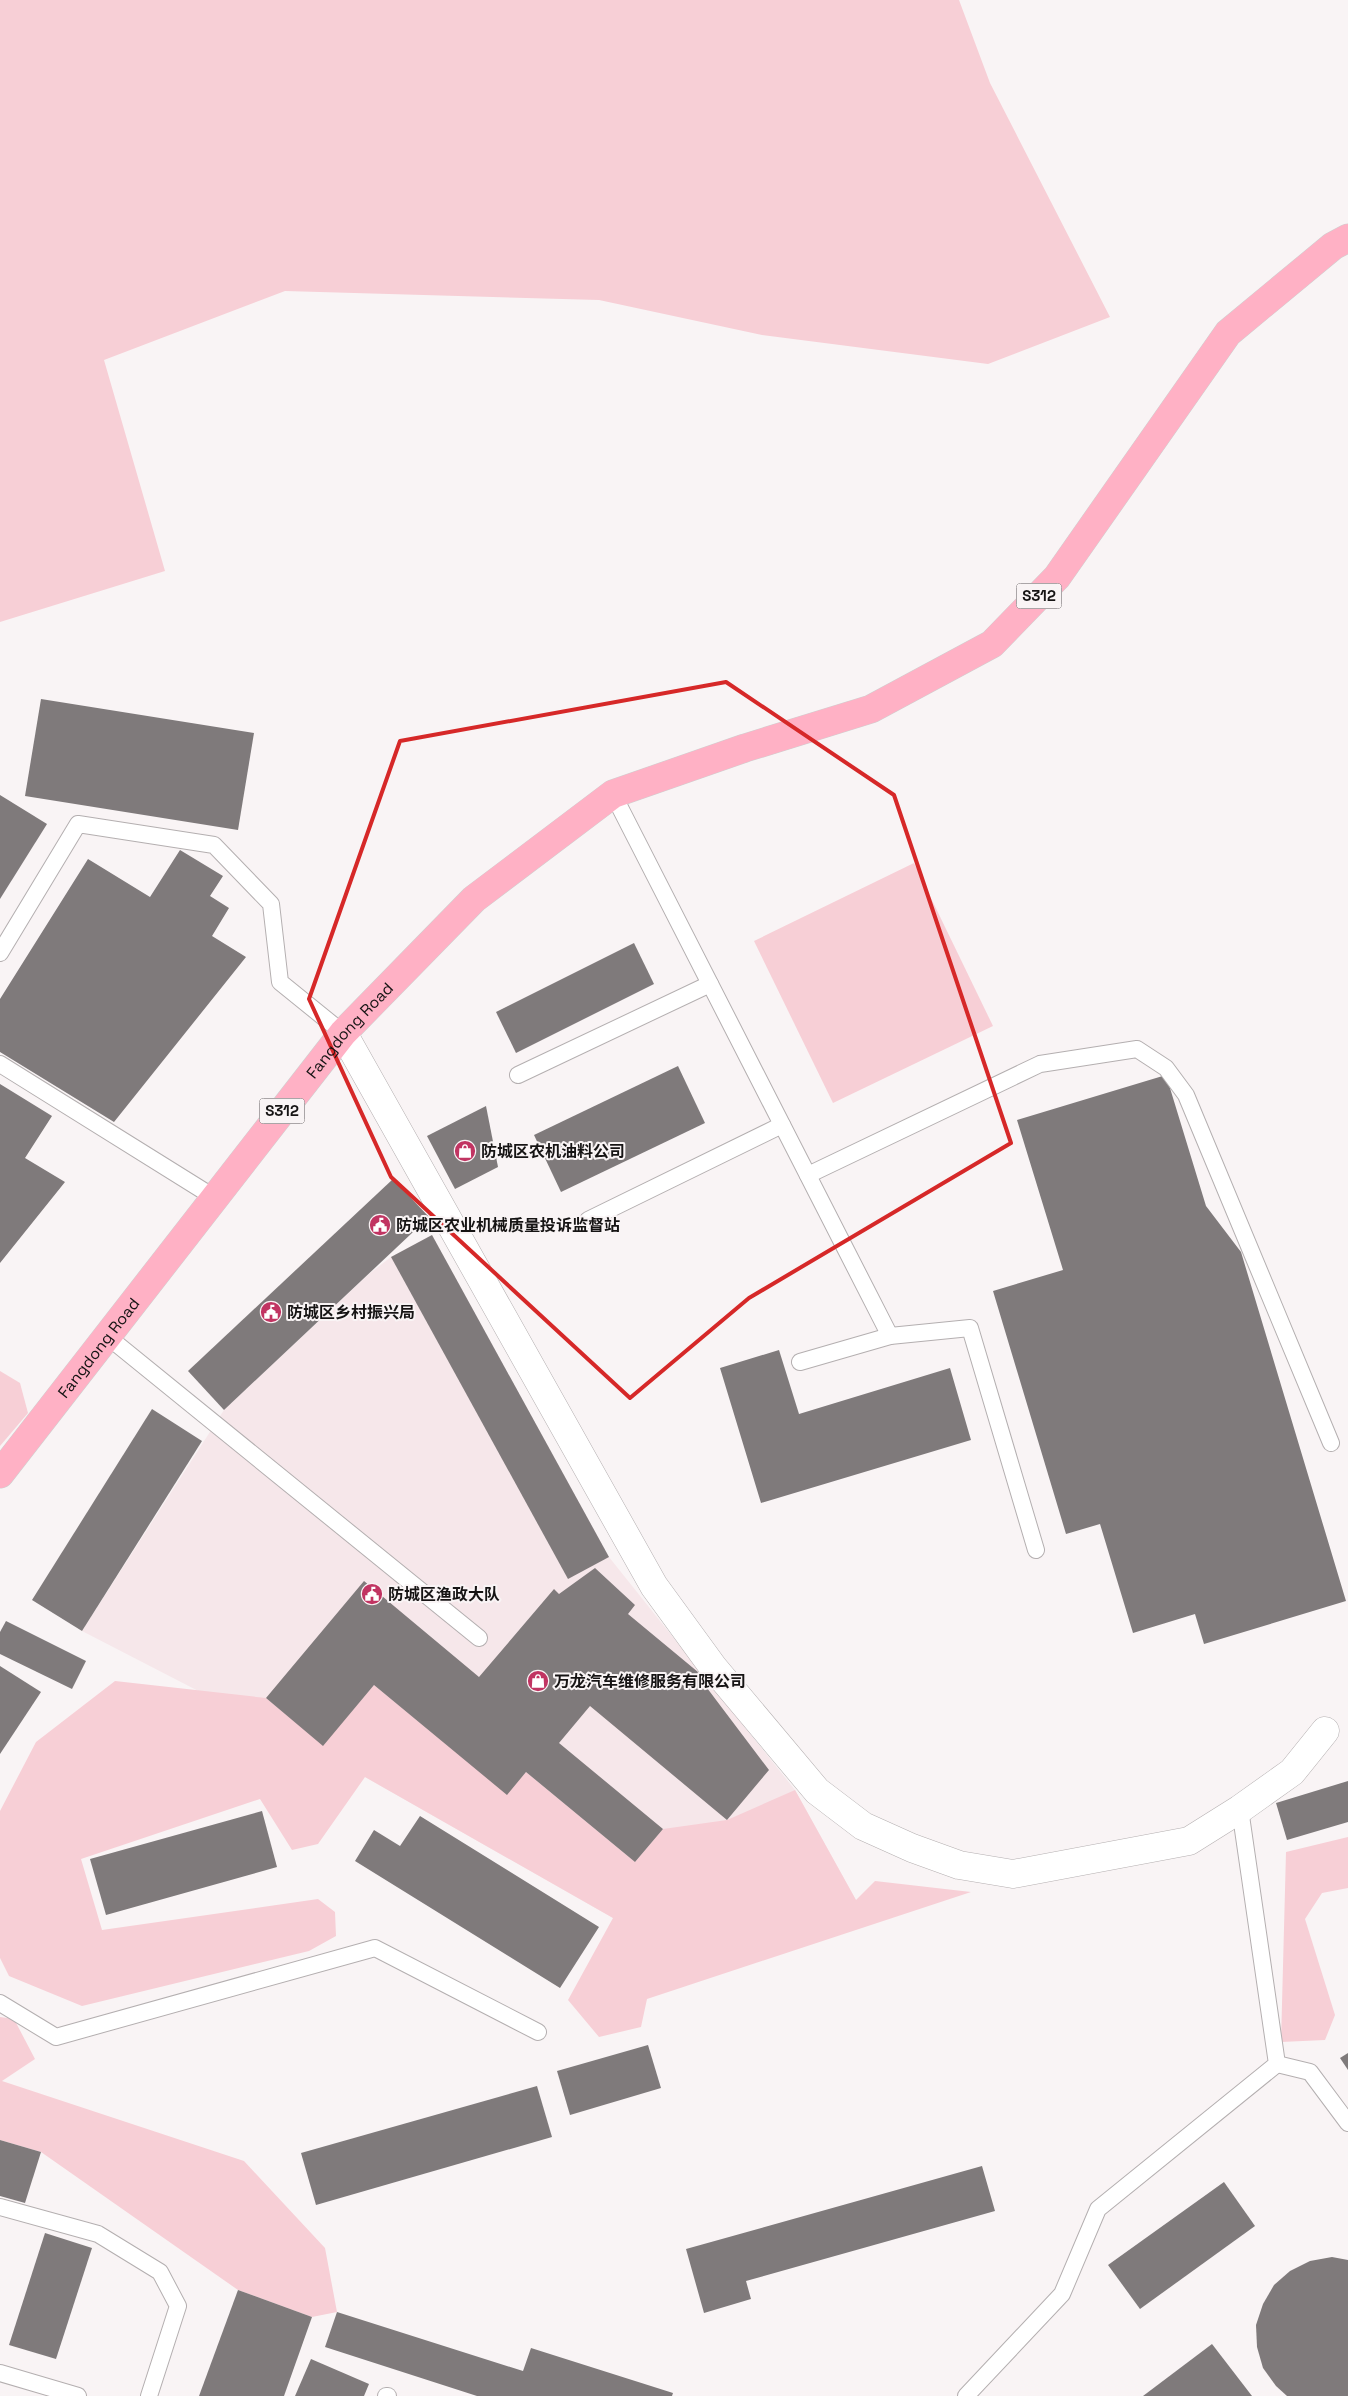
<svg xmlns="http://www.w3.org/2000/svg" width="1348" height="2396" font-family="'Space Grotesk','Noto Sans SC',sans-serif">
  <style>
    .built { fill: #f6e7ea }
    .green { fill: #f7cfd6 }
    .building { fill: #7f7a7b }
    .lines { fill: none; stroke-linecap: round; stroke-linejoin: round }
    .lane-casing { stroke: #b4afb0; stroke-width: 18 }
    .street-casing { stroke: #b4afb0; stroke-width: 29 }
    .primary-casing { stroke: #d0d0d0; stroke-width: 29 }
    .lane { stroke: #fff; stroke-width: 16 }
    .street { stroke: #fff; stroke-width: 28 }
    .primary { stroke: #ffb1c5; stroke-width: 28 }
    .marked { fill: none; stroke: #d62828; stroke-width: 4; stroke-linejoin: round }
    .labels { text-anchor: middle; stroke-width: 4; stroke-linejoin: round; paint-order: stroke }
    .shield { fill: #f9f4f5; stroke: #5a5758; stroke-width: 1 }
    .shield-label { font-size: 15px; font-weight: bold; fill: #161414 }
    .street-label { font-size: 16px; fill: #161414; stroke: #f9f4f5 }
    .poi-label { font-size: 16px; font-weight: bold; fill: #161414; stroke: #f9f4f5; text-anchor: start }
  </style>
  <rect width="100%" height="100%" fill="#f9f4f5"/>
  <path class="built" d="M432,1235L609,1557L795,1790L856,1900L613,1918L365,1777L82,1631L224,1410L369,1274L391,1257Z"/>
  <g class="green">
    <path d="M0,0H959L990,83L1110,317L988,364L762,335L599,300L285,291L104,360L165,571L0,622Z"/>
    <path d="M914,863L993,1026L833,1103L754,941Z"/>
    <path d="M0,1371L20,1383L28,1413L0,1446Z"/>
    <path d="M115,1681L266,1698L323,1745L374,1685L507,1794L526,1772L635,1862L663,1829L727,1820L795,1790L856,1900L875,1881L971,1892L647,1999L641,2027L599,2037L568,2000L613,1918L365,1777L318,1844L292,1850L260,1799L81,1859L102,1930L318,1899L335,1912L336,1936L309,1951L82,2006L9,1976L0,1958V1811L36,1742Z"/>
    <path d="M1348,1837V1888L1322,1893L1305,1919L1335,2015L1325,2040L1281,2042L1286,1852Z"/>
    <path d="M0,2017L14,2019L35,2059L2,2081L244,2161L325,2248L337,2312L312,2317L238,2290L41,2152L0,2140Z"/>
  </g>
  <g class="building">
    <path d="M41,699L254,733L238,830L25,796Z"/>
    <path d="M0,795L47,824L0,899Z"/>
    <path d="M180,850L223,876L210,896L229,908L212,936L246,957L114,1122L0,1052V999L88,859L150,897Z"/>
    <path d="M634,943L654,984L516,1053L496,1012Z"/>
    <path d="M678,1066L705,1123L561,1192L534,1135Z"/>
    <path d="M1166,1075L1206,1206L1241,1252L1346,1601L1204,1644L1195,1614L1133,1633L1100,1524L1066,1534L993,1291L1063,1270L1017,1120Z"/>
    <path d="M0,1084L52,1116L25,1158L65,1182L0,1263Z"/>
    <path d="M486,1106L498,1167L455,1189L427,1136Z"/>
    <path d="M393,1179L429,1217L224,1410L188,1371Z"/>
    <path d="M432,1235L609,1557L568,1579L391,1257Z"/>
    <path d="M779,1350L799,1414L950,1368L971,1440L761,1503L720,1368Z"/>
    <path d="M152,1409L202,1441L82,1631L32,1600Z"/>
    <path d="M595,1568L635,1605L628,1614L704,1677L701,1680L769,1770L727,1820L590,1706L559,1743L663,1829L635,1862L526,1772L507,1795L374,1685L323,1746L266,1698L364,1581L479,1677L554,1589L559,1594Z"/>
    <path d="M6,1621L86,1661L72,1689L0,1654V1632Z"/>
    <path d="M0,1666L41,1692L0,1754Z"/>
    <path d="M1348,1781V1822L1287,1840L1276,1803Z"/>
    <path d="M262,1811L277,1867L106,1915L90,1859Z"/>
    <path d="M420,1816L599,1927L560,1988L355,1861L374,1830L400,1846Z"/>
    <path d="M648,2045L661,2088L570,2115L557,2071Z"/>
    <path d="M1348,2053V2070L1340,2058Z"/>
    <path d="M537,2086L552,2137L316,2205L301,2153Z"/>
    <path d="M0,2140L41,2152L25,2203L0,2196Z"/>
    <path d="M982,2166L995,2211L746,2281L751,2299L704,2313L686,2249Z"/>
    <path d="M1224,2182L1255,2226L1140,2309L1108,2265Z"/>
    <path d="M45,2233L92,2248L56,2359L9,2345Z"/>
    <path d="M1332,2257L1348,2260V2396H1287L1276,2386L1263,2368L1257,2347L1256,2325L1263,2304L1274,2285L1290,2271L1310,2261Z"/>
    <path d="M238,2290L312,2317L284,2396H199Z"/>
    <path d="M337,2312L523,2371L531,2348L673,2393L672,2396H477L325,2347Z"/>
    <path d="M1212,2344L1252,2396H1143Z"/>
    <path d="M311,2359L369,2384L364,2396H295Z"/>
  </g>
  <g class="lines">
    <g class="lane-casing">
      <g id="lane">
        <path d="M613,794L890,1336"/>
        <path d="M0,953L78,824L214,845L271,904L280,982L343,1033"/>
        <path d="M0,1064L215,1198"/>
        <path d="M518,1075L710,984"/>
        <path d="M808,1175L1040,1064L1137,1049L1166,1068L1186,1095L1331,1443"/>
        <path d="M588,1220L782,1125"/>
        <path d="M107,1336L479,1638"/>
        <path d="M800,1362L890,1336L970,1328L1036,1550"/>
        <path d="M0,2003L56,2037L375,1948L538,2032"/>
        <path d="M1277,2064L1310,2072L1348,2123"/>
        <path d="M0,2207L98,2234L160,2272L178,2306L149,2396"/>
        <path d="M0,2373L78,2396"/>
        <path d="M386,2396H388"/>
        <path d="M966,2396L1062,2294L1098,2209L1277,2064L1240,1809"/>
      </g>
    </g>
    <g class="street-casing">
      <path id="street" d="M343,1033L654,1586L713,1667L817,1791L863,1826L912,1848L959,1865L1013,1874L1189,1841L1240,1809L1292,1772L1325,1731"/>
    </g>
    <g class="primary-casing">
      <g id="primary">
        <path id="s1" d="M0,1474L343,1033L474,899L613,794L745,748L871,709L992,644L1057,577L1228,333L1333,246L1348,238"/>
      </g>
    </g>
    <use href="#lane" class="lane"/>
    <use href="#street" class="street"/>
    <use href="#primary" class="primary"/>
  </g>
  <path class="marked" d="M726,682L894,795L1011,1143L749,1298L630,1398L391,1177L309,999L400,741Z"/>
  <defs>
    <g id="shop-disc" transform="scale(1.125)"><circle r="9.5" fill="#c13462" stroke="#f9f4f5"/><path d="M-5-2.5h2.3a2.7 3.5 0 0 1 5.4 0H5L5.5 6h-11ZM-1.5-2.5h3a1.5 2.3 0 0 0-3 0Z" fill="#fff"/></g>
    <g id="civic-disc" transform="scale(1.125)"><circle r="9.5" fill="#c13462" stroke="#f9f4f5"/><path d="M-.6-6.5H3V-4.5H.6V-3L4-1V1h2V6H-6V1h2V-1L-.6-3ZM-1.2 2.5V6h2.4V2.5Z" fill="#fff"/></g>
  </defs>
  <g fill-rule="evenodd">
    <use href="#shop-disc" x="465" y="1151"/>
    <use href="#civic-disc" x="380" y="1225"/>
    <use href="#civic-disc" x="271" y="1312"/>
    <use href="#civic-disc" x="372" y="1594"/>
    <use href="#shop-disc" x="538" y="1681"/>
  </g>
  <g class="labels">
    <g class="shield">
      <rect x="1016.5" y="583.5" width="45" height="25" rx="4"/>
      <rect x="259.5" y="1098.5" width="45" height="25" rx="4"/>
    </g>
    <g class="shield-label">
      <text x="1039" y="601">S312</text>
      <text x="282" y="1116">S312</text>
    </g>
    <g class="street-label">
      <text dy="6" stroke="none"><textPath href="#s1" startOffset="565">Fangdong Road</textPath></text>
      <text dy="6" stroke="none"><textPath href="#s1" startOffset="160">Fangdong Road</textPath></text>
    </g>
    <g class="poi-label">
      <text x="481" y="1157">防城区农机油料公司</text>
      <text x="396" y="1231">防城区农业机械质量投诉监督站</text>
      <text x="287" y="1318">防城区乡村振兴局</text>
      <text x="388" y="1600">防城区渔政大队</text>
      <text x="554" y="1687">万龙汽车维修服务有限公司</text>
    </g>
  </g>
</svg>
